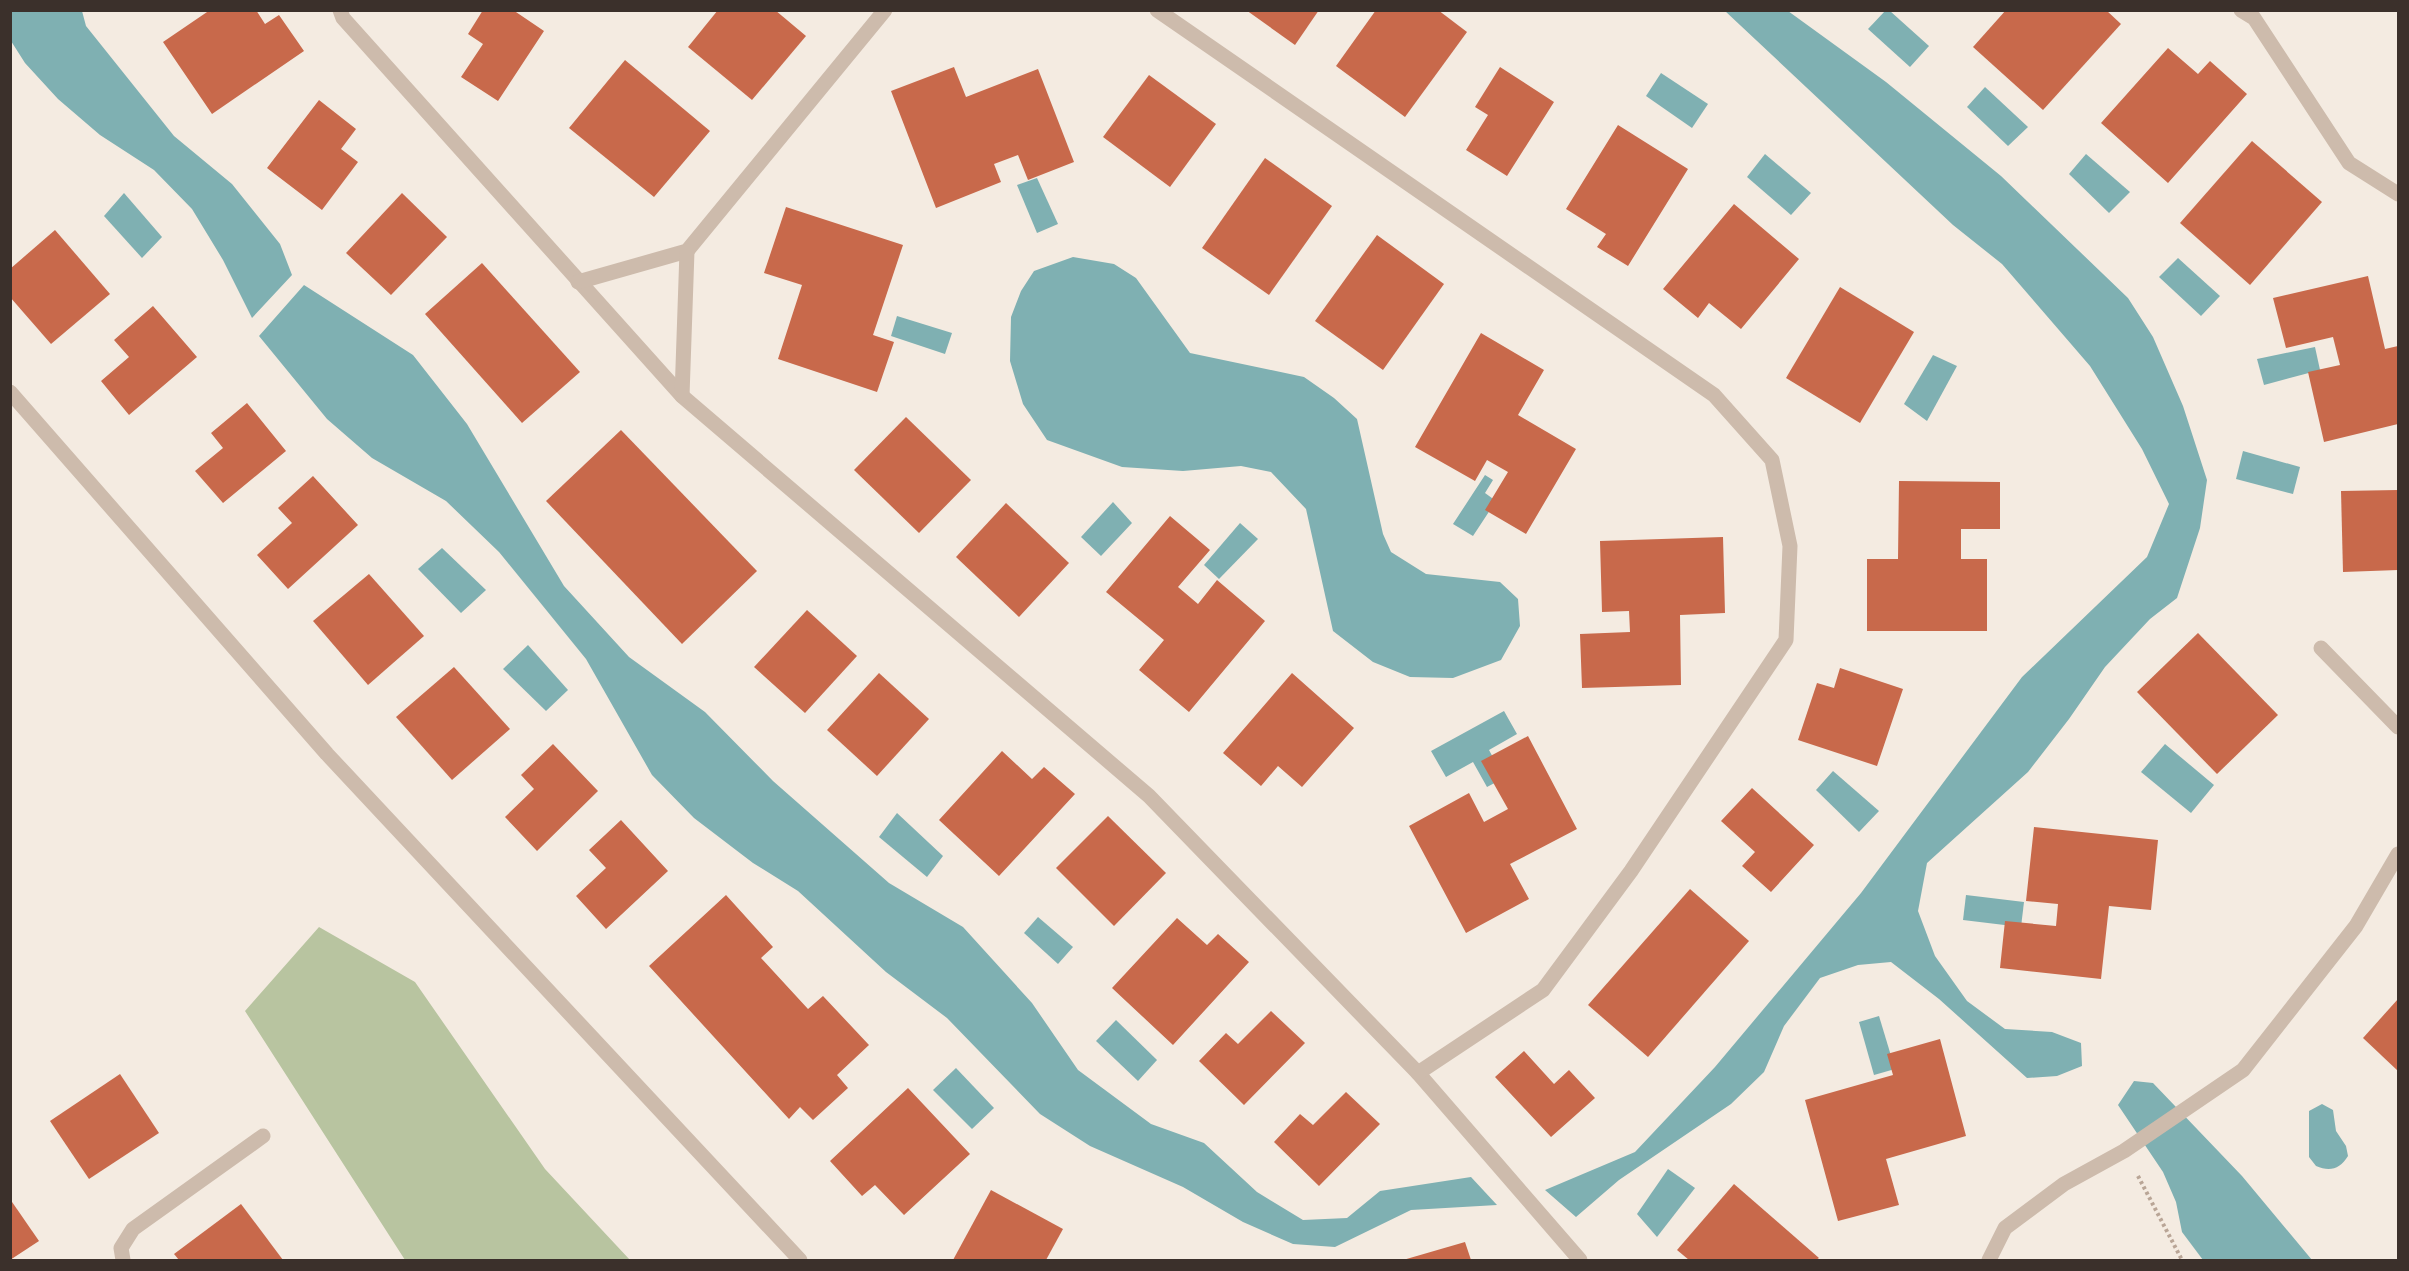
<svg xmlns="http://www.w3.org/2000/svg" width="2409" height="1271" font-family="Inter,sans-serif">
  <style>
    .green { fill: #b8c4a0 }
    .water { fill: #7fb0b2 }
    .building { fill: #c8694b }
    .lines { fill: none; stroke-linecap: round; stroke-linejoin: round }
    .path { stroke: #b9a596; stroke-width: 4; stroke-dasharray: 3 3; stroke-linecap: butt }
    .service { stroke: #cdbbac; stroke-width: 15 }
    .minor { stroke: #cdbbac; stroke-width: 15 }
    .tertiary { stroke: #cdbbac; stroke-width: 15 }
  </style>
  <rect width="100%" height="100%" fill="#f4ebe1"/>
  <path class="green" d="M319,927L415,982L545,1169L630,1260H405L245,1011Z"/>
  <g class="water">
    <path d="M11,10L82,11L86,26L174,136L232,184L280,244L292,275L252,318L223,260L192,209L154,170L100,135L58,99L25,63L11,41Z"/>
    <path d="M1725,11H1788L1886,82L2001,176L2128,298L2153,337L2183,406L2207,480L2200,528L2177,598L2150,619L2105,667L2069,719L2028,772L1927,863L1918,911L1935,956L1967,1001L2005,1029L2052,1032L2081,1043L2082,1066L2057,1076L2027,1078L1939,999L1891,962L1858,965L1820,978L1784,1026L1764,1072L1731,1104L1619,1180L1576,1217L1545,1190L1635,1152L1715,1067L1861,893L2022,677L2147,557L2169,504L2142,449L2090,366L2002,264L1953,225Z"/>
    <path d="M1885,11H1890L1929,46L1910,67L1868,29Z"/>
    <path d="M1661,73L1708,104L1692,128L1646,96Z"/>
    <path d="M1985,87L2028,127L2008,146L1967,107Z"/>
    <path d="M1765,154L1811,193L1791,215L1747,177Z"/>
    <path d="M2086,154L2130,192L2109,213L2069,174Z"/>
    <path d="M1037,178L1058,224L1037,233L1017,185Z"/>
    <path d="M124,193L162,237L142,258L104,216Z"/>
    <path d="M1073,257L1114,264L1136,278L1190,353L1304,377L1334,398L1357,419L1383,534L1391,552L1426,574L1500,582L1518,599L1520,626L1501,660L1453,678L1410,677L1373,662L1333,631L1306,509L1271,472L1241,466L1183,471L1122,467L1047,440L1023,404L1010,361L1011,317L1021,291L1034,271Z"/>
    <path d="M2178,258L2220,296L2201,316L2159,277Z"/>
    <path d="M304,285L413,355L467,424L564,586L629,657L705,712L773,781L889,883L963,927L1032,1003L1078,1070L1151,1124L1204,1143L1257,1192L1303,1220L1347,1218L1380,1191L1471,1177L1497,1205L1411,1210L1335,1247L1293,1244L1243,1222L1183,1187L1090,1146L1040,1114L947,1018L886,972L798,891L753,863L694,818L652,775L586,659L499,552L446,501L372,458L327,419L259,336Z"/>
    <path d="M897,316L952,333L945,354L891,336Z"/>
    <path d="M2315,347L2320,370L2264,385L2257,359Z"/>
    <path d="M1933,355L1957,366L1927,421L1904,404Z"/>
    <path d="M2243,451L2300,467L2293,494L2236,479Z"/>
    <path d="M1485,475L1493,480L1485,493L1496,501L1473,536L1453,524Z"/>
    <path d="M1113,502L1132,523L1101,556L1081,537Z"/>
    <path d="M1240,523L1258,539L1219,579L1204,565Z"/>
    <path d="M442,548L486,590L461,613L418,569Z"/>
    <path d="M528,645L568,690L546,711L503,669Z"/>
    <path d="M1504,711L1517,734L1489,750L1504,778L1487,787L1473,762L1446,777L1431,751Z"/>
    <path d="M2165,744L2214,785L2191,813L2141,772Z"/>
    <path d="M1833,771L1879,811L1859,832L1816,790Z"/>
    <path d="M897,813L943,856L927,877L879,837Z"/>
    <path d="M1966,895L2024,902L2021,927L1963,920Z"/>
    <path d="M1038,917L1073,947L1058,964L1024,933Z"/>
    <path d="M1879,1016L1895,1069L1874,1075L1859,1022Z"/>
    <path d="M1116,1020L1157,1060L1138,1081L1096,1041Z"/>
    <path d="M956,1068L994,1108L972,1129L933,1090Z"/>
    <path d="M2134,1081L2153,1083L2242,1176L2312,1260H2203L2182,1232L2176,1202L2163,1172L2118,1105Z"/>
    <path d="M2322,1104L2333,1110L2336,1131L2346,1146L2348,1156C2340,1169 2330,1172 2316,1166L2309,1157V1111Z"/>
    <path d="M1668,1169L1695,1188L1657,1237L1637,1214Z"/>
  </g>
  <g class="building">
    <path d="M210,10H256L265,24L279,15L304,51L212,114L163,42Z"/>
    <path d="M483,10H513L544,31L498,101L461,77L483,44L468,34Z"/>
    <path d="M718,10H775L806,36L752,100L688,47Z"/>
    <path d="M1246,10H1319L1295,45Z"/>
    <path d="M1376,10H1438L1467,32L1405,117L1336,66Z"/>
    <path d="M2006,10H2106L2121,24L2043,110L1973,47Z"/>
    <path d="M2168,48L2198,74L2210,61L2247,94L2168,183L2101,123Z"/>
    <path d="M625,60L710,131L654,197L569,128Z"/>
    <path d="M954,67L966,97L1038,69L1074,162L1028,180L1018,155L994,164L1001,182L936,208L891,91Z"/>
    <path d="M1500,67L1554,102L1507,176L1466,150L1488,115L1475,107Z"/>
    <path d="M1149,75L1216,124L1170,187L1103,137Z"/>
    <path d="M319,100L356,129L341,149L358,162L322,210L267,168Z"/>
    <path d="M1618,125L1688,169L1628,266L1597,247L1606,234L1566,209Z"/>
    <path d="M2252,141L2322,202L2250,285L2180,223Z"/>
    <path d="M1265,158L1332,206L1269,295L1202,248Z"/>
    <path d="M402,193L447,237L391,295L346,253Z"/>
    <path d="M1734,204L1799,259L1741,329L1709,303L1698,318L1663,289Z"/>
    <path d="M786,207L903,245L873,335L894,342L877,392L778,359L802,285L764,273Z"/>
    <path d="M55,230L110,294L51,344L10,297V269Z"/>
    <path d="M1377,235L1444,284L1383,370L1315,321Z"/>
    <path d="M482,263L580,372L522,423L425,314Z"/>
    <path d="M2368,276L2385,349L2398,346V424L2324,442L2308,372L2340,365L2333,337L2286,348L2273,298Z"/>
    <path d="M1840,287L1914,332L1860,423L1786,378Z"/>
    <path d="M153,306L197,357L129,415L101,381L129,357L114,340Z"/>
    <path d="M1481,333L1544,370L1518,415L1576,449L1526,534L1485,510L1508,472L1487,460L1475,481L1415,447Z"/>
    <path d="M247,403L286,451L223,503L195,471L223,448L211,433Z"/>
    <path d="M906,417L971,480L919,533L854,470Z"/>
    <path d="M621,430L757,571L682,644L546,501Z"/>
    <path d="M313,476L358,525L288,589L257,555L292,523L278,508Z"/>
    <path d="M1899,481L2000,482V529H1961V559H1987V631H1867V559H1898Z"/>
    <path d="M2398,490V570L2343,572L2341,491Z"/>
    <path d="M1006,503L1069,563L1019,617L956,557Z"/>
    <path d="M1170,516L1210,550L1178,587L1198,604L1217,580L1265,621L1189,712L1139,670L1164,640L1106,592Z"/>
    <path d="M1723,537L1725,613L1680,615L1681,685L1582,688L1580,634L1630,632L1629,611L1602,612L1600,541Z"/>
    <path d="M369,574L424,636L368,685L313,621Z"/>
    <path d="M807,610L857,656L805,713L754,667Z"/>
    <path d="M2198,633L2278,715L2217,774L2137,692Z"/>
    <path d="M454,667L510,729L452,780L396,717Z"/>
    <path d="M1840,668L1903,689L1877,766L1798,740L1817,683L1834,688Z"/>
    <path d="M879,673L929,719L877,776L827,730Z"/>
    <path d="M1292,673L1354,728L1302,787L1278,766L1261,786L1223,753Z"/>
    <path d="M1528,736L1577,829L1510,864L1529,899L1466,933L1409,826L1469,793L1484,822L1508,809L1481,761Z"/>
    <path d="M553,744L598,791L537,851L505,817L534,789L521,775Z"/>
    <path d="M1002,751L1032,779L1044,767L1075,794L999,876L939,820Z"/>
    <path d="M1752,788L1814,845L1771,892L1742,866L1755,852L1721,821Z"/>
    <path d="M1108,816L1166,873L1114,926L1056,868Z"/>
    <path d="M621,820L668,871L606,929L576,896L606,868L589,850Z"/>
    <path d="M2034,827L2158,840L2151,910L2109,906L2101,979L2000,968L2005,921L2056,926L2058,904L2026,901Z"/>
    <path d="M1690,889L1749,941L1648,1057L1588,1005Z"/>
    <path d="M726,895L773,947L761,958L808,1009L823,996L869,1045L837,1075L848,1088L813,1120L800,1107L789,1119L649,966Z"/>
    <path d="M1177,918L1207,945L1218,934L1249,962L1173,1045L1112,988Z"/>
    <path d="M2398,999V1071L2363,1038Z"/>
    <path d="M1271,1011L1305,1043L1244,1105L1199,1061L1226,1033L1238,1044Z"/>
    <path d="M1940,1039L1966,1136L1886,1159L1899,1205L1838,1221L1805,1100L1893,1075L1887,1054Z"/>
    <path d="M1524,1051L1554,1084L1569,1070L1595,1098L1551,1137L1495,1077Z"/>
    <path d="M120,1074L159,1133L89,1179L50,1121Z"/>
    <path d="M908,1088L970,1154L904,1215L875,1185L862,1196L830,1161Z"/>
    <path d="M1346,1092L1380,1124L1319,1186L1274,1142L1300,1114L1313,1125Z"/>
    <path d="M1734,1184L1819,1258L1816,1260H1689L1677,1250Z"/>
    <path d="M991,1190L1063,1229L1046,1260H953Z"/>
    <path d="M10,1199L39,1241L10,1260Z"/>
    <path d="M241,1204L283,1260H179L174,1254Z"/>
    <path d="M1465,1242L1471,1260H1403Z"/>
  </g>
  <g class="lines">
    <path class="path" d="M2138,1176L2182,1260"/>
    <g class="service">
      <path d="M340,10L343,18L682,396L1149,796L1418,1073L1580,1260"/>
      <path d="M1157,10L1714,395L1772,460L1790,546L1786,640L1631,871L1543,990L1418,1073"/>
      <path d="M2241,10L2254,18L2349,163L2398,194"/>
      <path d="M578,282L687,251L885,10"/>
      <path d="M682,396L687,251"/>
      <path d="M123,1260L121,1248L133,1229L263,1136"/>
    </g>
    <g class="minor">
      <path d="M2321,648L2398,727"/>
      <path d="M1989,1260L2005,1228L2064,1184L2124,1151L2243,1070L2356,926L2398,854"/>
    </g>
    <path class="tertiary" d="M10,392L327,754L800,1260"/>
  </g>
  <rect width="2409" height="1271" fill="none" stroke="#3b302b" stroke-width="24"/>
</svg>
